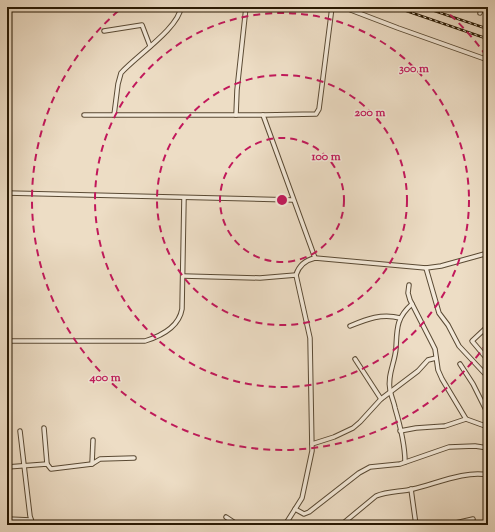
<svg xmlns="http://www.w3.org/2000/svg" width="495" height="532" font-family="'Sorts Mill Goudy',serif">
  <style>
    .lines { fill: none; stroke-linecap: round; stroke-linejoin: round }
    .minor-casing { stroke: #5a4a34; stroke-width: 5.5 }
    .minor { stroke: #f3e9d9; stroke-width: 3.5 }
    .rail-casing { stroke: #291903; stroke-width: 2.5 }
    .rail { stroke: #f3e9d9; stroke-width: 1; stroke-dasharray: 3; stroke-linecap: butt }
    .ring { fill: none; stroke: #c2185b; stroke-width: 2; stroke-dasharray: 7 5 }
    .centre { fill: #c2185b; stroke: #f3e9d9; stroke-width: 2 }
    .ring-label { font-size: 12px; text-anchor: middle; font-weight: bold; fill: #c2185b; stroke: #f3e9d9; stroke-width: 3; stroke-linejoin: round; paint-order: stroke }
  </style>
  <rect width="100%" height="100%" fill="#edddc5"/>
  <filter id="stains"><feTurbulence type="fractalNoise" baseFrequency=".005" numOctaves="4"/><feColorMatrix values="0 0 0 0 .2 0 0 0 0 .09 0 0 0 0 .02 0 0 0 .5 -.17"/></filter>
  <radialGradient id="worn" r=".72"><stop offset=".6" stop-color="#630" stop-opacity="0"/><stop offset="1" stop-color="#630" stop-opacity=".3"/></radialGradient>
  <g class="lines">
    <g class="minor-casing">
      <g id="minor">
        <path d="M343,7L398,28L488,60"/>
        <path d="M467,8V7"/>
        <path d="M480,13L482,7"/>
        <path d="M104,31L142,25L150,46"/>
        <path d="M84,115H263L316,114L319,109L332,7"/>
        <path d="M114,115L118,84L121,73C136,56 179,28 181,7"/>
        <path d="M236,115L237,90L246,7"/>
        <path d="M263,115L315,258"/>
        <path d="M7,193L293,200"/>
        <path d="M426,268L439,313L448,325L459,346L486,375L488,380"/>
        <path d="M183,276L260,278L296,275"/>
        <path d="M409,285L408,293L410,300L432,343L435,349L438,370L442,379L466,419L488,427"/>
        <path d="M350,326C367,319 382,313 400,318"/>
        <path d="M488,326L472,341L488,360"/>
        <path d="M7,341H145C161,336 179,327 182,309L184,198"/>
        <path d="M355,359L381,399"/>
        <path d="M460,364L473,384L488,414"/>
        <path d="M44,428L47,464"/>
        <path d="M20,431L30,516L33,525"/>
        <path d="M400,431L416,428L445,426L466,419"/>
        <path d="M312,444L334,437L353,428L360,422L381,399L418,371L428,360L436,358"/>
        <path d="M405,462C405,444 400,425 395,408C394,402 391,396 390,390C387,375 395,363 396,348C397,329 396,318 412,304"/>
        <path d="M92,464L93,440"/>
        <path d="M7,467L47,464L51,469L92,464L100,459L134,458"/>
        <path d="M411,489L416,525"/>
        <path d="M295,509L304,514L309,512L359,473L370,467L400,464L449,447L475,446L488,448"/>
        <path d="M226,517L238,525"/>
        <path d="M7,519L31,520"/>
        <path d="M285,525L302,498L312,451L310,338L296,275C299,265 306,260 315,258L426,268L441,266L488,253"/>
        <path d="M341,525L376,496C388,491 401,492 413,489C435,484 466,470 488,475"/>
        <path d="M447,525L473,519"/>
      </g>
    </g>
    <use href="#minor" class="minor"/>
    <g class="rail-casing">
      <g id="rail">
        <path d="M395,7L488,39"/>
        <path d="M423,7L488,29"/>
      </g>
    </g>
    <use href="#rail" class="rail"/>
  </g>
  <g class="ring">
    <circle cx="282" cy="200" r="62"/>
    <circle cx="282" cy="200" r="125"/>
    <circle cx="282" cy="200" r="187"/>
    <path d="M487 343A250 250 0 1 1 123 7M441 7A250 250 0 0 1 487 57"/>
  </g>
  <circle cx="282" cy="200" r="6" class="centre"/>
  <g class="ring-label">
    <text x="414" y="72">300 m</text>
    <text x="370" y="116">200 m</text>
    <text x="326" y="160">100 m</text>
    <text x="105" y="381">400 m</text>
  </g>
  <rect width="495" height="532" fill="none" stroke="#edddc5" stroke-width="24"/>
  <rect x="8" y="8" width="479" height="516" fill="none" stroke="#291903" stroke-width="2"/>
  <rect x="12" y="12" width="471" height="508" fill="none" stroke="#291903"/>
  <rect width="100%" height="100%" filter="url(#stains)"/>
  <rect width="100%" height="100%" fill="url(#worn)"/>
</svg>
